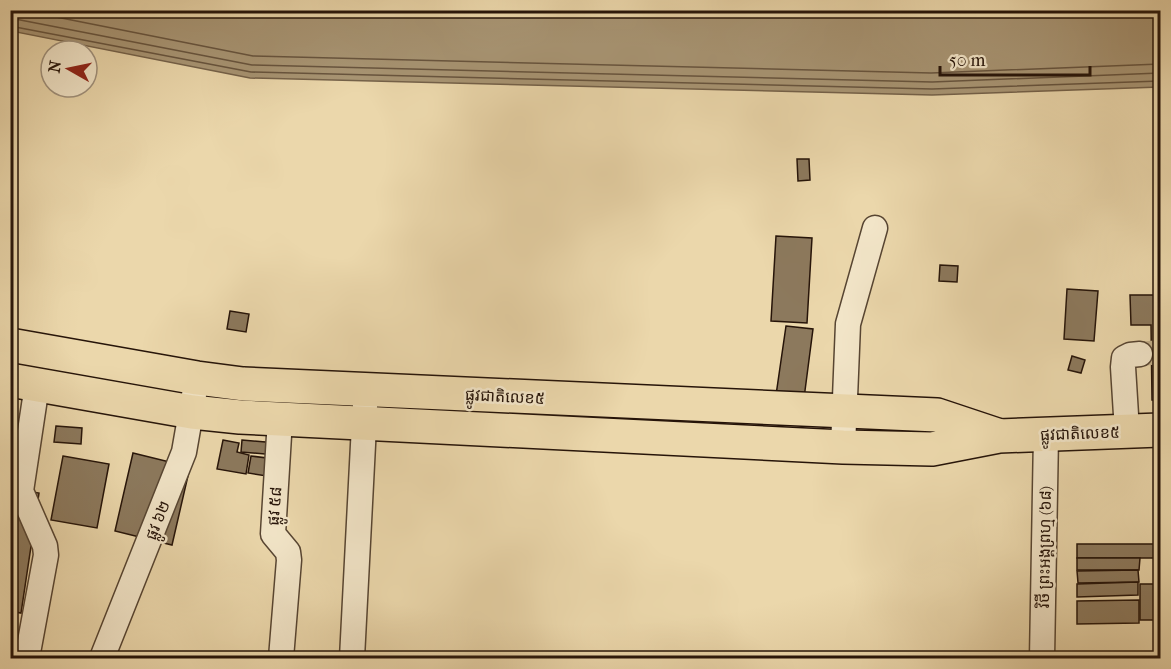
<svg xmlns="http://www.w3.org/2000/svg" width="1171" height="669" font-family="'IM FELL French Canon','Noto Sans Khmer',serif">
  <style>
    .water { fill: #a89574; stroke: #746149; stroke-width: 1.5 }
    .lines { fill: none; stroke-linecap: round; stroke-linejoin: round }
    .shore { stroke: #67543e; stroke-width: 1.5 }
    .building { fill: #8c795d; stroke: #261409; stroke-width: 1.5 }
    .minor-tunnel { stroke: #c4b08b; stroke-width: 24; stroke-dasharray: 24 12; stroke-linecap: butt }
    .minor-casing { stroke: #574532; stroke-width: 27 }
    .highway-casing { stroke: #261409; stroke-width: 36 }
    .minor { stroke: #f2e5c8; stroke-width: 24 }
    .highway { stroke: #ebd7ab; stroke-width: 33 }
    .labels { text-anchor: middle; stroke-width: 5; stroke-linejoin: round; paint-order: stroke }
    .street-label { font-size: 16px; fill: #261409; stroke: #f2e5c8 }
  </style>
  <rect width="100%" height="100%" fill="#ebd7ab"/>
  <filter id="stains"><feTurbulence type="fractalNoise" baseFrequency=".00333" numOctaves="4"/><feColorMatrix values="0 0 0 0 .2 0 0 0 0 .09 0 0 0 0 .02 0 0 0 .5 -.17"/></filter>
  <radialGradient id="worn" r=".72"><stop offset=".6" stop-color="#630" stop-opacity="0"/><stop offset="1" stop-color="#630" stop-opacity=".3"/></radialGradient>
  <path class="water" d="M10,11H1160V87L932,95L250,78L11,31Z"/>
  <g class="lines">
    <g class="shore">
      <path d="M21,10L253,56L931,73L1160,64"/>
      <path d="M10,18L252,65L932,82L1160,73"/>
      <path d="M10,26L251,72L932,89L1160,81"/>
    </g>
  </g>
  <g class="building">
    <path d="M797,159H809L810,180L798,181Z"/>
    <path d="M776,236L812,238L807,323L771,321Z"/>
    <path d="M940,265L958,266L957,282L939,281Z"/>
    <path d="M1067,289L1098,291L1094,341L1064,339Z"/>
    <path d="M1130,295H1160V400H1152L1151,325H1131Z"/>
    <path d="M230,311L249,314L246,332L227,329Z"/>
    <path d="M786,326L813,329L803,406L775,402Z"/>
    <path d="M1072,356L1085,360L1081,373L1068,370Z"/>
    <path d="M56,426L82,428L81,444L54,442Z"/>
    <path d="M223,440L239,443L237,452L249,455L246,474L217,469Z"/>
    <path d="M242,440L277,443L276,455L241,452Z"/>
    <path d="M133,453L190,467L172,545L115,531Z"/>
    <path d="M63,456L109,464L97,528L51,520Z"/>
    <path d="M251,456L275,459L273,477L248,473Z"/>
    <path d="M10,488L39,493L21,613L10,611Z"/>
    <rect x="1077" y="544" width="83" height="14"/>
    <path d="M1077,558H1140L1139,570H1077Z"/>
    <path d="M1138,570L1139,582L1078,583L1077,571Z"/>
    <path d="M1138,582V595L1077,597V584Z"/>
    <rect x="1140" y="584" width="20" height="36"/>
    <path d="M1139,600V623L1077,624V601Z"/>
  </g>
  <g class="lines">
    <path class="minor-tunnel" d="M1140,354L1160,352"/>
    <g class="minor-casing">
      <g id="minor">
        <path d="M280,419L273,534L288,552L289,560L281,658"/>
        <path d="M1127,431L1123,367L1124,358L1130,355L1140,354"/>
        <path d="M843,447L848,324L875,228"/>
        <path d="M27,658L46,555L45,546L21,491L37,385"/>
        <path d="M102,658L184,452L194,395"/>
        <path d="M352,658L365,406"/>
        <path d="M1042,658L1046,435"/>
      </g>
    </g>
    <g class="highway-casing">
      <g id="highway">
        <path d="M10,345L197,378L243,384L937,415L997,435"/>
        <path d="M10,380L192,412L240,417L843,447L932,449L999,436L1160,430"/>
      </g>
    </g>
    <use href="#minor" class="minor"/>
    <use href="#highway" class="highway"/>
  </g>
  <g class="labels">
    <g class="street-label">
      <text transform="translate(505 396) rotate(3)" y="6">ផ្លូវជាតិលេខ៥</text>
      <text transform="translate(1080 433) rotate(-2)" y="6">ផ្លូវជាតិលេខ៥</text>
      <text transform="translate(274 506) rotate(-86)" y="6">ផ្លូវ ៥៨</text>
      <text transform="translate(157 520) rotate(-68)" y="6">ផ្លូវ ៦២</text>
      <text transform="translate(1044 547) rotate(-89)" y="6">វិថី ព្រះអង្គព្រហ្ម (៦៨)</text>
    </g>
  </g>
  <rect width="1171" height="669" fill="none" stroke="#ebd7ab" stroke-width="36"/>
  <rect x="12" y="12" width="1147" height="645" fill="none" stroke="#261409" stroke-width="3"/>
  <rect x="18" y="18" width="1135" height="633" fill="none" stroke="#261409" stroke-width="1.5"/>
  <g transform="translate(69 69) rotate(279)"><circle r="28" fill="#f2e5c8" stroke="#a0917c" stroke-width="1.5"/>
  <path d="M0-4.5L10 22L0 15L-10 22Z" fill="#8f2418"/>
  <text y="-9" font-size="16" font-weight="bold" text-anchor="middle" fill="#261409">N</text>
  </g>
  <path d="M940 66v9h150v-9" fill="none" stroke="#261409" stroke-width="3"/>
  <text x="949" y="66" font-size="18" fill="#261409" stroke="#f2e5c8" stroke-width="4.5" paint-order="stroke">50 m</text>
  <rect width="100%" height="100%" filter="url(#stains)"/>
  <rect width="100%" height="100%" fill="url(#worn)"/>
</svg>
